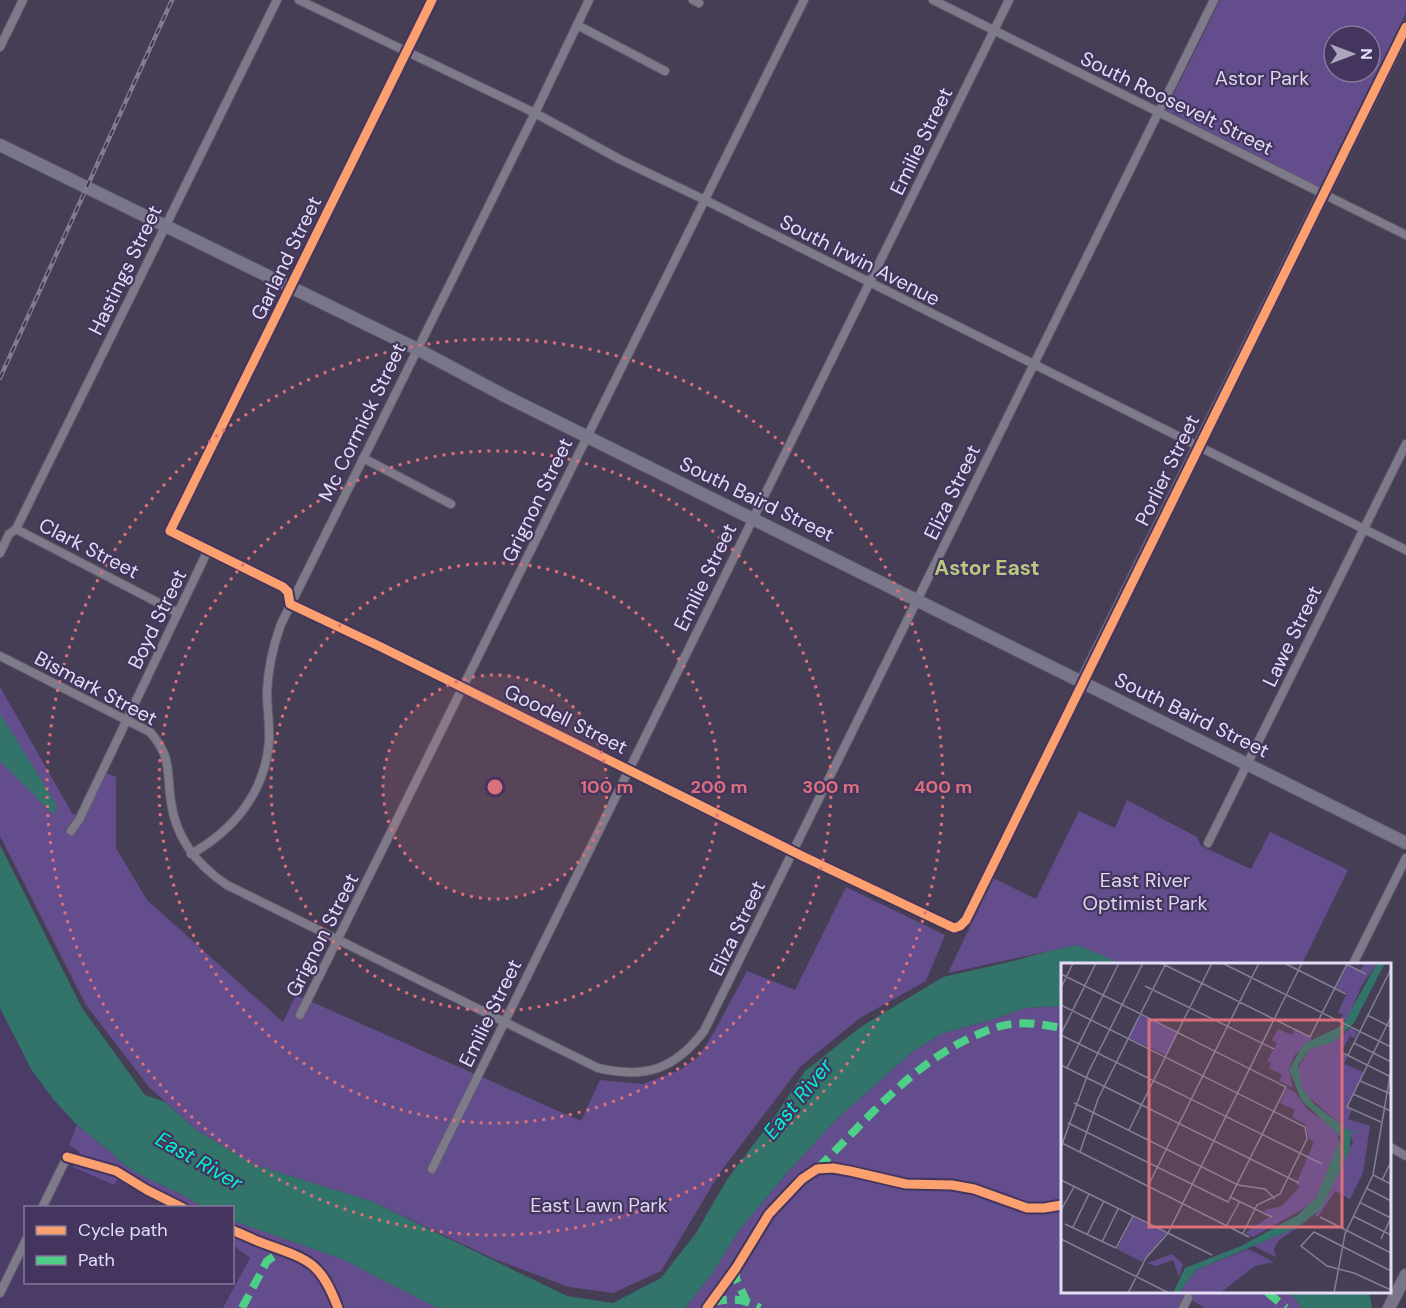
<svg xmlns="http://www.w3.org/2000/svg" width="1406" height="1308" font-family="'DM Sans',sans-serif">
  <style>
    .built { fill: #4a3b67 }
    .green { fill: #634d8d; fill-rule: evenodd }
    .water { fill: #327469 }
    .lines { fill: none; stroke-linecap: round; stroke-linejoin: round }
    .street-casing { stroke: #615b6e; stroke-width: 10 }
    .secondary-casing { stroke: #615b6e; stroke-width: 14 }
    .street { stroke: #7f7a8a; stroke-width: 8 }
    .secondary { stroke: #797689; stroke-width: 12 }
    .rail-casing { stroke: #827c8d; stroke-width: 4.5 }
    .rail { stroke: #43355d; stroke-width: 2; stroke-dasharray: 7; stroke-linecap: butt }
    .quiet { stroke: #4dcf88; stroke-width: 8; stroke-dasharray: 15 8; stroke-linecap: butt }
    .cycleway-casing { stroke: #43355d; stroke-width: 13 }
    .cycleway { stroke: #fca06f; stroke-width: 9 }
    .ring { fill: none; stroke: #dc707a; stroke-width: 3; stroke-dasharray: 3 6 }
    .labels { text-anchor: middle; stroke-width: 4.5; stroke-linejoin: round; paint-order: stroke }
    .park-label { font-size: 20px; fill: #ded8ef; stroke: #43355d }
    .street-label { font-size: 20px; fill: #e4ddf6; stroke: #43355d }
    .neighbourhood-label { font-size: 21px; font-weight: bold; fill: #b8c87d; stroke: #43355d }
    .water-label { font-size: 21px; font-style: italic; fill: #02f1d1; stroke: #43355d }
    .inset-road { fill: none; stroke: #857e95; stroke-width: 1.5 }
    .view { fill: #dc707a; fill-opacity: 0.15; stroke: #dc707a; stroke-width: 3 }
    .inset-edge { fill: none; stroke: #e4ddf6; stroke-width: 3 }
    .centre { fill: #dc707a; stroke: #43355d; stroke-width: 3 }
    .ring-label { font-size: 18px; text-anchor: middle; font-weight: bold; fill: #dc707a; stroke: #43355d; stroke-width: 4.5; stroke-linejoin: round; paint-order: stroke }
  </style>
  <rect width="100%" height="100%" fill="#463e54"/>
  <path class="built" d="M0,1008L31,1069L53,1099L77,1125L69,1145L80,1152L115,1184L118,1179L170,1207L26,1208V1282H232L233,1245L250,1258L223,1308H0Z"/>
  <g class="green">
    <path d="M1220,0H1406V13L1320,187L1166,110ZM1334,36H1370V72H1334Z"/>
    <path d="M0,687L72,813L84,819L106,773L116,777V848L147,900L283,1022L296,995L581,1121L600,1080L643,1084L680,1070L699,1056L713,1034L747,971L795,990L846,887L945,935L926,981L860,1018L800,1067L719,1174L661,1271L613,1293L569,1287L494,1259L371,1201L255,1165L196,1130L149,1087L86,1005L0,836Z"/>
    <path d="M1127,800L1197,837L1201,846L1251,869L1270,832L1348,870L1302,964H1121L1077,945L948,973L993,878L1036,899L1079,811L1115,828Z"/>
    <path d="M1062,1006V1292H1290L1302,1308H1205L1188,1298L1183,1308H685L714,1271L738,1232L786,1174L837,1119L912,1052L943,1033L991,1020L1025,1008Z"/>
    <path d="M77,1125L112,1153L124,1165L144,1177L181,1194L203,1207H170L118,1179L114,1185L73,1167L80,1152L69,1145Z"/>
    <path d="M233,1221L342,1259L437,1308H223L250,1258L233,1245Z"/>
  </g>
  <g class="water">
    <path d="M0,713L56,804V809L53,814L0,761Z"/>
    <path d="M0,845L82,1008L145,1095L165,1102L196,1130L255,1165L371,1201L567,1296L613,1303L661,1278L696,1233L728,1178L773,1119L805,1071L862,1026L943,977L1013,961L1045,952L1077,945L1123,964H1062V1006L1025,1008L991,1020L943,1033L912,1052L837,1119L786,1174L738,1232L714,1271L685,1308H437L342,1259L233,1221L232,1208L203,1207L181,1194L144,1177L124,1165L112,1153L77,1125L53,1099L31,1069L0,1008Z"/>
    <path d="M1290,1292H1366L1370,1296L1372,1308H1302Z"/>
  </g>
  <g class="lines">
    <g class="street-casing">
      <g id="street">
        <path d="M299,0L535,113L621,160L705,200L1406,550"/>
        <path d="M432,0L170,531L283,587L288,592L290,604L381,647L802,856L954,928L960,926L966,920L1082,682"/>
        <path d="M693,0L699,3"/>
        <path d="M933,0L1406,235"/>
        <path d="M577,25L665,71"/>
        <path d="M0,47L23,0"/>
        <path d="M363,458L451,504"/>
        <path d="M16,529L178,613"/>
        <path d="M0,553L9,534L16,529L277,0"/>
        <path d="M0,656L150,732C173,759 166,770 171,802C176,839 197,865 227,885L598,1068C645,1079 674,1070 704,1031L1214,0"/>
        <path d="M71,831L79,820L208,550"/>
        <path d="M1208,843L1406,444"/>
        <path d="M191,854C234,830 265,792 269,742C270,725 267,708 267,692C268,668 273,646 281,624L535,113L589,0"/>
        <path d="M1353,964L1406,858"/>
        <path d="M300,1015L804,0"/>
        <path d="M1390,1147L1406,1156"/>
        <path d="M432,1169L1009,0"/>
        <path d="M42,1208L67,1157"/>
        <path d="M0,1293L26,1240"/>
        <path d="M1183,1308L1188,1298"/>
      </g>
    </g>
    <g class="secondary-casing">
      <g id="secondary">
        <path d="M0,145L417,349L505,396L1406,843"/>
        <path d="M1082,682L1406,27"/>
        <path d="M1389,1308L1406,1275"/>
      </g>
    </g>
    <use href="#street" class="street"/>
    <use href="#secondary" class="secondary"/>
    <g class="rail-casing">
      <path id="rail" d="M0,378L172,0"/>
    </g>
    <use href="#rail" class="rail"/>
    <g class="quiet">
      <path d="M818,1168C866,1121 911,1064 974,1036C986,1031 999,1025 1013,1024C1029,1022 1046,1025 1062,1028"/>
      <path d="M736,1268V1279L746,1300"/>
      <path d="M1267,1292L1286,1308"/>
      <path d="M712,1302C732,1298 742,1298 760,1308"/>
      <path d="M242,1308L267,1261L283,1250"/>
    </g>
    <g class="cycleway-casing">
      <g id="cycleway">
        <path d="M432,0L170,531L283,587L288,592L290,604L381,647L802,856L954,928L960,926L966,920L1406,27"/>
        <path d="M67,1157L116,1171L147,1190L183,1208"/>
        <path d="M232,1230C244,1235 256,1241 268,1245C310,1260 321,1263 338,1308"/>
        <path d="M707,1308L736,1268L769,1214L802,1179L817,1169L833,1168L850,1171L906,1184L952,1185L974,1189L1027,1208H1044L1062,1205"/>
      </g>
    </g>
    <use href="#cycleway" class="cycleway"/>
  </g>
  <circle cx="495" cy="787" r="112" fill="#dc707a" fill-opacity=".12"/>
  <g class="ring">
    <circle cx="495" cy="787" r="112"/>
    <circle cx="495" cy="787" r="224"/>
    <circle cx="495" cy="787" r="336"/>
    <circle cx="495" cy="787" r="448"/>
  </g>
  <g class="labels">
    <g class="park-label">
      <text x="1262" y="85">Astor Park</text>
      <text x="1145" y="887">East River<tspan x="1145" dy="23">Optimist Park</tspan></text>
      <text x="599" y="1212">East Lawn Park</text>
    </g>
    <g class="street-label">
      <text transform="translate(1177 103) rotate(26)" y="7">South Roosevelt Street</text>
      <text transform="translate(921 141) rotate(-64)" y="7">Emilie Street</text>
      <text transform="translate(286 258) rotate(-64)" y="7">Garland Street</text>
      <text transform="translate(860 260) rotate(27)" y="7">South Irwin Avenue</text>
      <text transform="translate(125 270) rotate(-64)" y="7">Hastings Street</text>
      <text transform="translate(362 422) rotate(-64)" y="7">Mc Cormick Street</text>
      <text transform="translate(1167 470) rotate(-64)" y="7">Porlier Street</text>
      <text transform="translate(952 492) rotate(-64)" y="7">Eliza Street</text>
      <text transform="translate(757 499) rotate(26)" y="7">South Baird Street</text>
      <text transform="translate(537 500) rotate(-64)" y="7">Grignon Street</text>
      <text transform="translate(89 548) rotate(27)" y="7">Clark Street</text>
      <text transform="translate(705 577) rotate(-64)" y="7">Emilie Street</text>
      <text transform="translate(157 619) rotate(-64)" y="7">Boyd Street</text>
      <text transform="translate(1292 636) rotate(-64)" y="7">Lawe Street</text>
      <text transform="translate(96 688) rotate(28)" y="7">Bismark Street</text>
      <text transform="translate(1192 715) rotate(26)" y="7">South Baird Street</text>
      <text transform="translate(566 719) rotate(26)" y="7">Goodell Street</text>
      <text transform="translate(737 928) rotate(-64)" y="7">Eliza Street</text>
      <text transform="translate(322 935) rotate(-63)" y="7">Grignon Street</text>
      <text transform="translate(490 1013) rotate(-64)" y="7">Emilie Street</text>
    </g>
    <g class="neighbourhood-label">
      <text x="987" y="575">Astor East</text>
    </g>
    <g class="water-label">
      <text transform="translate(798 1099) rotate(-51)" y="7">East River</text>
      <text transform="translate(199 1161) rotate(30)" y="7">East River</text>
    </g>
  </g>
  <g transform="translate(1061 963)">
    <rect width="330" height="330" fill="#463e54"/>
    <path d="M305,0H316L300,24L288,53L284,59L279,57L282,52L277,49L286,30L275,25L286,2L298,8ZM80,52L116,70L105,92L68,75ZM289,65L296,69L294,75L289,73L280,89L287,92L283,101L303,109L286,144L291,147L287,156L309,163L302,210L289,236L274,228L257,254L254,253L292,179L288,169L243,130L236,106L249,86L272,79ZM217,66L231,72L234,67L251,76L234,92L228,105L232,125L218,118L221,112L208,105L210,100L206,98L216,80L211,77ZM226,125L233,128L246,146L276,167L278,180L260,227L249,242L192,274L184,270L208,254L203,247L221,243L239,223L235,221L253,179L248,176L244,161L231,154L234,147L219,140ZM72,254L105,270L81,299L56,286ZM237,264L218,277L213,286L215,294L192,283ZM187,286L213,299L194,303L159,330H118L135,307ZM111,291L122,301L118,314L112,297L95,303L86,300Z" fill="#634d8d"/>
    <path d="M316,0H324L293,60L272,79L249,86L237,102L241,125L253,141L288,168L302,167L290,170L289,186L260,246L237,264L135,307L118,330H112L124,305L180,283L237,252L255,235L280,174L240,137L228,106L243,81L282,62Z" fill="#327469"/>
    <path class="inset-road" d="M100,0L249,74L286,1M161,0L330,84M223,0L285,31M285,1L305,11M0,11L225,124L167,239L7,160M84,23L213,86M0,25L12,0M0,42L244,164L246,176L219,231L196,242L182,270M306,52L330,64M0,71L35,0M0,72L261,201M293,80L330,99M280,89L330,114M287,92L330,6M0,102L238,220M6,105L58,0M299,118L330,131M292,131L330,148M13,140L177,222L204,226L214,236M320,159L286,144L330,54M68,167L151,0M1,180L188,274M0,184L28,108L82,0M19,189L37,136L104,2M312,212L330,221M0,217L151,292M321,217L330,199M87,223L198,0M305,225L330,238M169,234L211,254M298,239L330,255M0,247L13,224M292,253L330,272M259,254L330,290M4,261L55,285L72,253M166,262L179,238M12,264L28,231M26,272L43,238M0,276L108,330M320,276L330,255M41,279L57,246M330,308L253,269L240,283L266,303L293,310L330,327M67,330L85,295L107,270L241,0M273,330L284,271L312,212L330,107"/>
    <path class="view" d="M88,57H281V264H88Z"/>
    <rect width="330" height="330" class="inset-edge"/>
  </g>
  <circle cx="495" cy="787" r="9" class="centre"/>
  <g class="ring-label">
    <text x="607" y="793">100 m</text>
    <text x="719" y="793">200 m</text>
    <text x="831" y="793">300 m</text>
    <text x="943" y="793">400 m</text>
  </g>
  <rect x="24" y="1206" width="210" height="78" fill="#43355d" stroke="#83789a" stroke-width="1.5"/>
  <rect x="36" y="1226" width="30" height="9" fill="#fca06f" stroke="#83789a" stroke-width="1.5"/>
  <text x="78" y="1236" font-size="18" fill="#e4ddf6">Cycle path</text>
  <rect x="36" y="1256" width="30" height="9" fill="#4dcf88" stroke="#83789a" stroke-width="1.5"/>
  <text x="78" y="1266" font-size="18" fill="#e4ddf6">Path</text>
  <g transform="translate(1352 54) rotate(90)"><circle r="28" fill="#43355d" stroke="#83789a" stroke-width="1.5"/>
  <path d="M0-4.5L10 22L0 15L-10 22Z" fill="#ada5bd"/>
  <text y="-9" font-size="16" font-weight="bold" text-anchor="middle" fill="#e4ddf6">N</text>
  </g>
</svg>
